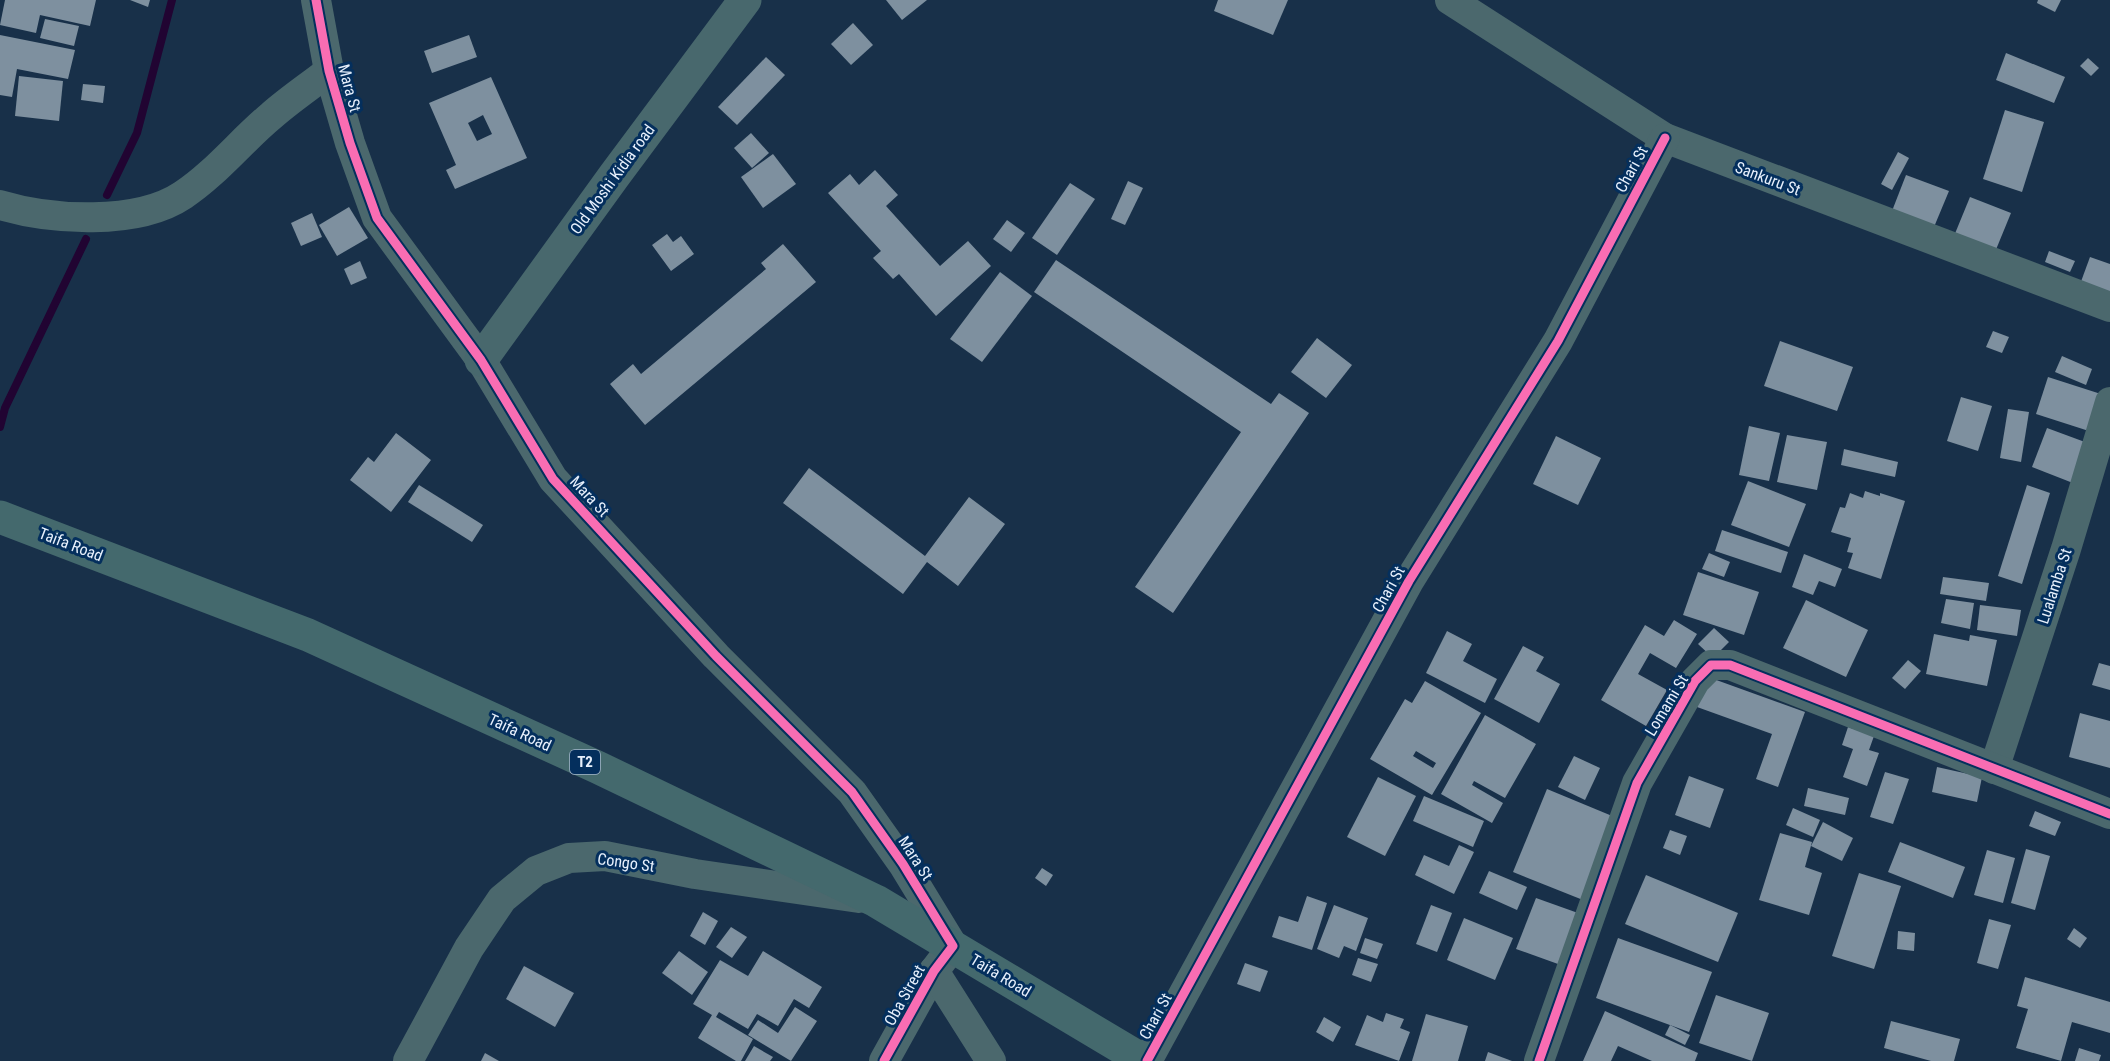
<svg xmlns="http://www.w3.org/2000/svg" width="2110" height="1061" font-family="'Roboto Condensed',sans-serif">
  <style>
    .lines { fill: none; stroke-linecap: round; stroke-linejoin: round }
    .stream { stroke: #210432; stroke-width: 8 }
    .building { fill: #7e909f; fill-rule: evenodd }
    .street { stroke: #4b686d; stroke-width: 30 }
    .secondary { stroke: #48686d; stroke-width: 33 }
    .highway { stroke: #44696d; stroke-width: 33 }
    .cycleway-casing { stroke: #042f5d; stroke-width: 13 }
    .cycleway { stroke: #f96db3; stroke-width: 9 }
    .labels { text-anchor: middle; stroke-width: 6; stroke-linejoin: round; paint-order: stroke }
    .shield { fill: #042f5d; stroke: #a3b6cc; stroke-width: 1.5 }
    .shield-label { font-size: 15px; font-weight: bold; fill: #e7f0fc }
    .street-label { font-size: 16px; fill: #e7f0fc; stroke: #042f5d }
  </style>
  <rect width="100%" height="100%" fill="#183049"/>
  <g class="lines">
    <g class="stream">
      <path d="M107,195L137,133L172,0"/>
      <path d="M0,427L5,408L86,239"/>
    </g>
  </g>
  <g class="building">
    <path d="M5,0H96L90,26L40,15L36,33L0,25Z"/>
    <path d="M130,0H150L148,7Z"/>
    <path d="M886,0H927L902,20Z"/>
    <path d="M1218,0H1288L1273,35L1214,11Z"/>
    <path d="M2038,0H2061L2055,12L2037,3Z"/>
    <path d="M45,19L79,26L74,46L40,38Z"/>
    <path d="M853,23L873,45L851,65L831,44Z"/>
    <path d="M0,35L75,50L68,79L17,69L12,97L0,95Z"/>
    <path d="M469,35L477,57L432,73L424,51Z"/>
    <path d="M2006,53L2065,77L2054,103L1996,80Z"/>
    <path d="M766,57L785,75L737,125L718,107Z"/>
    <path d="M2088,58L2099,68L2091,76L2080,66Z"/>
    <path d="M19,76L63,81L59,121L15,116Z"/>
    <path d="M491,77L527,158L455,189L446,170L456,165L429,103ZM483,115L492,134L477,141L468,123Z"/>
    <path d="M83,84L105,86L103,103L81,100Z"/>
    <path d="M2005,110L2044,122L2022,192L1983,179Z"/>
    <path d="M751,133L769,153L752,168L734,148Z"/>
    <path d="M1898,152L1909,158L1892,190L1881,184Z"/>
    <path d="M773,154L796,184L763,208L741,177Z"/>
    <path d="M875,170L898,195L886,206L940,266L968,241L991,266L936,316L899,274L893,279L873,258L881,251L828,193L850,174L859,185Z"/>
    <path d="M1906,175L1949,191L1934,227L1892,211Z"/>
    <path d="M1128,181L1143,188L1125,225L1111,219Z"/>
    <path d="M1070,183L1095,199L1057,255L1032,238Z"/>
    <path d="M1970,197L2011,213L1995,252L1954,236Z"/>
    <path d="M349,207L368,238L337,256L319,225Z"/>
    <path d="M312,213L322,237L301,246L291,223Z"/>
    <path d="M1007,220L1025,233L1011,252L993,239Z"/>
    <path d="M667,234L673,242L681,236L694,254L671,271L652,245Z"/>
    <path d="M783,244L816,282L645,425L610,384L633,364L641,374L766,269L761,263Z"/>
    <path d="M2049,251L2075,261L2070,272L2045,262Z"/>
    <path d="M2090,257L2110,264V298L2079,287Z"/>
    <path d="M1056,260L1271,404L1279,393L1309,413L1173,613L1135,587L1241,432L1034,292Z"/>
    <path d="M360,261L367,278L351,285L344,269Z"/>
    <path d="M1000,272L1032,296L982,362L950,339Z"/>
    <path d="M1993,331L2009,337L2002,353L1986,347Z"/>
    <path d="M1317,338L1352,365L1326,398L1291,372Z"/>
    <path d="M1780,341L1853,367L1837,411L1764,386Z"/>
    <path d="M2062,356L2092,369L2086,385L2055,372Z"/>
    <path d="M2048,377L2104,395L2092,432L2036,414Z"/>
    <path d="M1961,397L1992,406L1978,451L1947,441Z"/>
    <path d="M2008,409L2029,412L2021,462L2000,458Z"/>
    <path d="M1749,426L1780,433L1769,481L1739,475Z"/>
    <path d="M2047,428L2093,445L2078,485L2032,467Z"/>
    <path d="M396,433L431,460L391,512L350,480L368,457L374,462Z"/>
    <path d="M1787,435L1827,442L1817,490L1777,482Z"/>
    <path d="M1556,436L1601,458L1578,505L1533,484Z"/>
    <path d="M1844,449L1898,462L1895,477L1841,465Z"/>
    <path d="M809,468L925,556L969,497L1005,524L958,586L927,562L903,594L783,503Z"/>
    <path d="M1748,481L1806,504L1789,547L1731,525Z"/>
    <path d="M419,485L483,525L472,542L408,502Z"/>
    <path d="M2027,485L2050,493L2022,584L1998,576Z"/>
    <path d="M1865,491L1880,496V493L1905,501L1881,579L1848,568L1853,553L1847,552L1851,538L1831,532L1840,507L1845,508L1850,493L1863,498Z"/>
    <path d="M1722,530L1788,552L1781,573L1715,551Z"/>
    <path d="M1709,553L1730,562L1724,577L1702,569Z"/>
    <path d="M1804,554L1842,569L1835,587L1819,581L1813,595L1792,587Z"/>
    <path d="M1698,572L1759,592L1744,635L1683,615Z"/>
    <path d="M1943,577L1989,583L1986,601L1940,594Z"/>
    <path d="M1946,599L1974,603L1970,629L1941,623Z"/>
    <path d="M1806,600L1868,630L1846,677L1783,648Z"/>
    <path d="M1980,605L2021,610L2017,636L1977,630Z"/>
    <path d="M1674,620L1697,634L1676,668L1650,653L1638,674L1667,690L1646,726L1601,700L1645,625L1664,636Z"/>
    <path d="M1714,628L1729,642L1713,658L1698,644Z"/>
    <path d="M1447,631L1472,644L1463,661L1497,679L1485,703L1426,673Z"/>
    <path d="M1934,634L1969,641L1970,635L1997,640L1987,686L1926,674Z"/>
    <path d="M1523,646L1544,657L1536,671L1560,684L1539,723L1494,699Z"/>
    <path d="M1908,660L1921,671L1905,689L1892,678Z"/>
    <path d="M2099,663L2110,666V690L2092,685Z"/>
    <path d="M1708,677L1805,712L1778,787L1756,779L1772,734L1697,707Z"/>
    <path d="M1425,681L1481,713L1432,795L1370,759L1405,699L1412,703ZM1416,751L1436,763L1433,768L1413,756Z"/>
    <path d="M2080,713L2110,721V768L2069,757Z"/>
    <path d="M1485,715L1536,744L1505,798L1474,781L1472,785L1503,803L1492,823L1441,794Z"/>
    <path d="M1848,727L1874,736L1869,750L1879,753L1867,786L1843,777L1853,749L1842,745Z"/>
    <path d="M1574,756L1600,768L1585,800L1558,787Z"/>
    <path d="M1937,767L1982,777L1977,802L1932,792Z"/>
    <path d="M1885,772L1909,779L1893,824L1870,817Z"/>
    <path d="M1689,776L1724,789L1710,828L1675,815Z"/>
    <path d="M1378,777L1416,796L1385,856L1347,837Z"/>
    <path d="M1808,788L1849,798L1845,815L1804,806Z"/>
    <path d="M1547,789L1617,818L1583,900L1513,872Z"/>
    <path d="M1424,796L1484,821L1473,847L1413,821Z"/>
    <path d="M1793,808L1820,820L1813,837L1786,825Z"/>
    <path d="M2035,811L2061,822L2055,836L2029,826Z"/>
    <path d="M1823,822L1853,838L1842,861L1811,846Z"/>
    <path d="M1670,830L1687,836L1680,855L1663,848Z"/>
    <path d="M1780,833L1812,842L1805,867L1822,873L1809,915L1759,900Z"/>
    <path d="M1900,842L1965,867L1953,898L1888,872Z"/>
    <path d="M1459,845L1474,852L1454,894L1415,875L1424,855L1449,866Z"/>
    <path d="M2026,849L2050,856L2035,910L2011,903Z"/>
    <path d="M1987,850L2015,858L2003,903L1974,895Z"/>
    <path d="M1042,868L1053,875L1046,886L1035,878Z"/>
    <path d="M1489,871L1527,887L1517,910L1479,893Z"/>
    <path d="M1859,873L1901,886L1874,969L1832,956Z"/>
    <path d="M1646,875L1738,913L1718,962L1625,924Z"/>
    <path d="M1307,896L1327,903L1312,950L1272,937L1279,916L1298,922Z"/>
    <path d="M1536,898L1578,913L1558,964L1516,949Z"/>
    <path d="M1334,905L1368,918L1356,951L1344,946L1339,958L1317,949Z"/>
    <path d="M1431,905L1452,913L1437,952L1416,944Z"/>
    <path d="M703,912L718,921L705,945L690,936Z"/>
    <path d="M1464,918L1513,938L1495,980L1447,960Z"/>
    <path d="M1989,919L2011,925L1998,969L1977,963Z"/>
    <path d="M731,927L747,937L732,958L716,947Z"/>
    <path d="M2074,928L2087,938L2080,948L2067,939Z"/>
    <path d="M1898,931L1915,933L1914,951L1897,949Z"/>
    <path d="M1365,938L1383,944L1377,959L1360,953Z"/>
    <path d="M1618,938L1712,972L1689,1032L1596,998Z"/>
    <path d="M679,951L708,972L692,995L662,973Z"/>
    <path d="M763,951L822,987L809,1008L794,999L778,1026L757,1014L748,1029L719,1012L716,1017L753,1039L741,1061H736L698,1038L712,1015L693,1004L720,960L748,976Z"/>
    <path d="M1358,958L1378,964L1371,982L1352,975Z"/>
    <path d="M1245,963L1268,971L1260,992L1237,984Z"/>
    <path d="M524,966L574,993L555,1027L506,999Z"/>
    <path d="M2025,977L2110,1002V1033L2072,1022L2061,1061L2016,1048L2028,1009L2017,1006Z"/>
    <path d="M1716,995L1769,1013L1752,1061L1699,1043Z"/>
    <path d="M795,1007L817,1021L791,1061L748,1035L758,1020L778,1033Z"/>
    <path d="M1605,1011L1698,1053L1695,1061H1652L1618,1046L1611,1061H1583Z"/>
    <path d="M1386,1013L1404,1019L1400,1028L1410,1032L1399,1061L1355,1045L1367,1015L1383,1022Z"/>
    <path d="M1426,1014L1468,1026L1458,1061H1412Z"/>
    <path d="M1324,1017L1341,1027L1333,1042L1316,1032Z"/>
    <path d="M1891,1021L1960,1039L1954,1061H1931L1884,1048Z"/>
    <path d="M1670,1025L1690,1035L1685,1045L1665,1035Z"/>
    <path d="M754,1046L773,1057L770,1061H745Z"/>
    <path d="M2079,1048L2101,1055L2099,1061H2075Z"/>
    <path d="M1488,1052L1512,1061H1485Z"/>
    <path d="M485,1053L499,1061H481Z"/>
  </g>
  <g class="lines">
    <g class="street">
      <path d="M316,0L329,71L350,143L377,218L481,360L553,479L716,656L852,792L903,864L953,946L934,971L884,1061"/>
      <path d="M1450,0L1665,138L2110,307"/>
      <path d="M0,205C50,220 137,226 183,195C216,173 241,141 271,116C289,100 310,86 329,71"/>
      <path d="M1994,769L2066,549L2110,402"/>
      <path d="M934,971L991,1061"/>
      <path d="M408,1061L469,948L502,899L536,871L569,858L605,856L695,874L859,898"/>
      <path d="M1147,1061L1409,581L1558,341L1665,138"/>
      <path d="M1539,1061L1637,783L1695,681L1711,665H1730L2110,814"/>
    </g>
    <path class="secondary" d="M481,360L614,176L745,0"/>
    <path class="highway" d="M0,517L308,635L597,767L876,901L1144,1061"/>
    <g class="cycleway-casing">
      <g id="cycleway">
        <path d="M316,0L329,71L350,143L377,218L481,360L553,479L716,656L852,792L903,864L953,946L934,971L884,1061"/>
        <path d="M1147,1061L1409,581L1558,341L1665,138"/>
        <path d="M1539,1061L1637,783L1695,681L1711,665H1730L2110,814"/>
      </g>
    </g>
    <use href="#cycleway" class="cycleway"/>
  </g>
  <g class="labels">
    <rect class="shield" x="570" y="750" width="30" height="24" rx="4.5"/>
    <g class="shield-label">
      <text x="585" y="767">T2</text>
    </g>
    <g class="street-label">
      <text transform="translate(350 88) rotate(75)" y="6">Mara St</text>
      <text transform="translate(1631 169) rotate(-61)" y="6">Chari St</text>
      <text transform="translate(1768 178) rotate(21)" y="6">Sankuru St</text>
      <text transform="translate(612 179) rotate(-54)" y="6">Old Moshi Kidia road</text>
      <text transform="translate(590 496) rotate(47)" y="6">Mara St</text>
      <text transform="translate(71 544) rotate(21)" y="6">Taifa Road</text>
      <text transform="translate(2054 586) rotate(-72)" y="6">Lualamba St</text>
      <text transform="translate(1388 589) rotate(-61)" y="6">Chari St</text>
      <text transform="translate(1666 705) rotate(-59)" y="6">Lomami St</text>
      <text transform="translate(520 732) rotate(25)" y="6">Taifa Road</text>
      <text transform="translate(916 858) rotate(57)" y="6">Mara St</text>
      <text transform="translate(626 862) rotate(8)" y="6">Congo St</text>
      <text transform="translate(1001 975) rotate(31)" y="6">Taifa Road</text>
      <text transform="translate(904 995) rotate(-61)" y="6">Oba Street</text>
      <text transform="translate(1155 1016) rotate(-61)" y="6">Chari St</text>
    </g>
  </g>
</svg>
